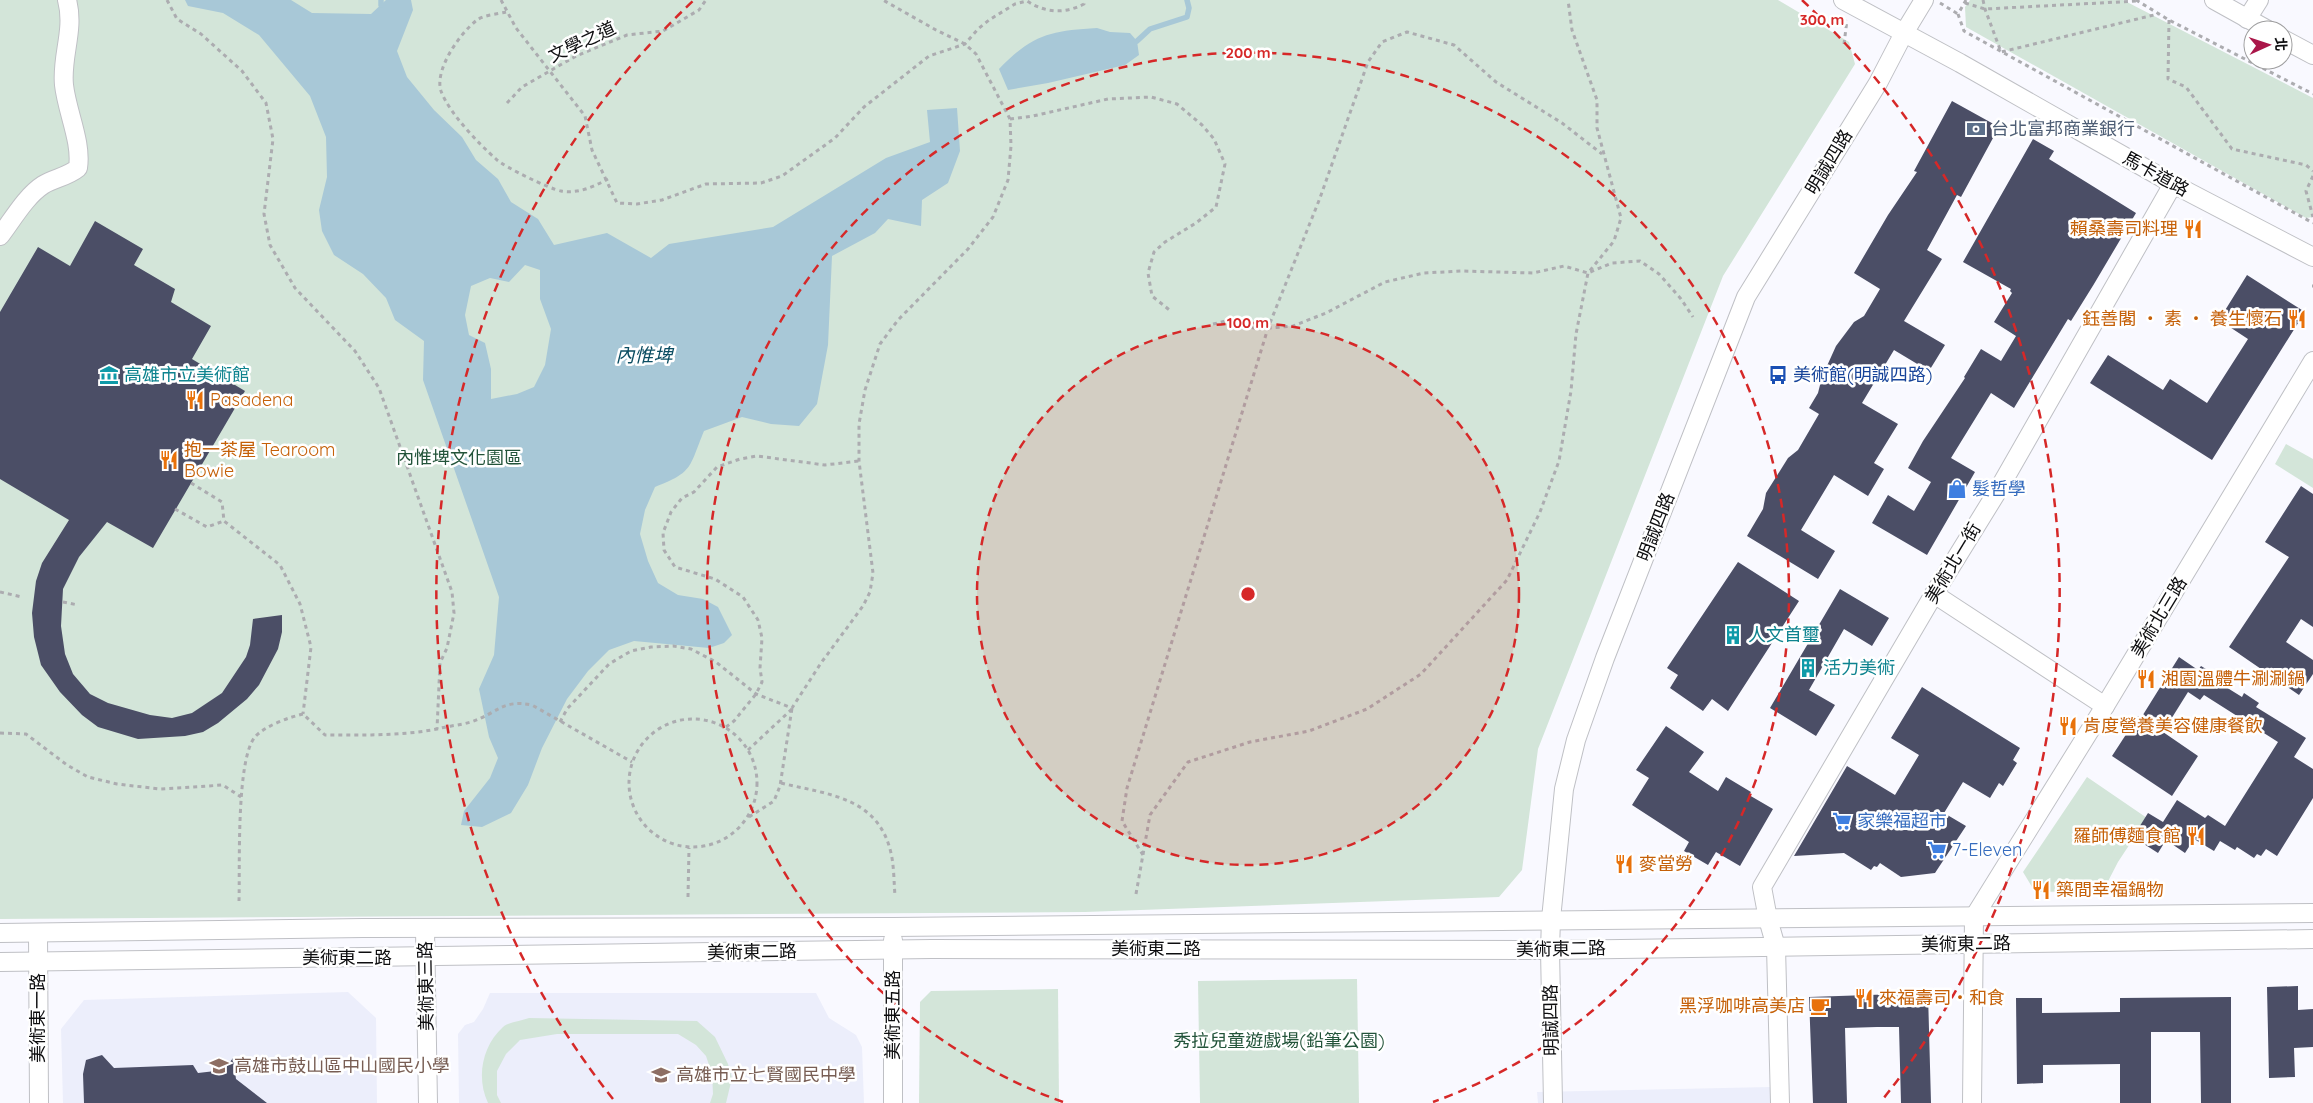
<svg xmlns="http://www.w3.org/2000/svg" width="2313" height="1103" font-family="Quicksand,'Noto Sans TC',sans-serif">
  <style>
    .built { fill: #eceefb }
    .green { fill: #d3e5d9 }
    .water { fill: #a8c8d7; fill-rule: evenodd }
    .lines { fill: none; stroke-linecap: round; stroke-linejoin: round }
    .stream { stroke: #a8c8d7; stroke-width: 5.5 }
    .building { fill: #4b4e66 }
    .minor-casing { stroke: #bfc0c5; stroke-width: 20 }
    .path { stroke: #acacb0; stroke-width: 3; stroke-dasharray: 4 4; stroke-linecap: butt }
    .minor { stroke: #fff; stroke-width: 18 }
    .ring { fill: none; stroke: #d62828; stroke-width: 2.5; stroke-dasharray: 9 6 }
    .labels { text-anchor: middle; stroke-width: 5; stroke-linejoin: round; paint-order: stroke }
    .street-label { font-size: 18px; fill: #0d0d0f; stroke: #fff }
    .service-label { font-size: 18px; fill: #4e5e75; stroke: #fff; text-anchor: start }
    .food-label { font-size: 18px; fill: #c56008; stroke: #fff; text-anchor: start }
    .culture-label { font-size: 18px; fill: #0d838f; stroke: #fff; text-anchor: start }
    .transit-label { font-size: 18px; fill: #164399; stroke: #fff; text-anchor: start }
    .park-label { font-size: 18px; fill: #23543a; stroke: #fff }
    .shop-label { font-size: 18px; fill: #366cbe; stroke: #fff; text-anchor: start }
    .education-label { font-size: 18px; fill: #785e54; stroke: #fff; text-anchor: start }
    .water-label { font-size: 19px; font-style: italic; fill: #0b4d62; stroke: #fff }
    .centre { fill: #d62828; stroke: #fff; stroke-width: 2.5 }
    .ring-label { font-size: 15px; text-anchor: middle; font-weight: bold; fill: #d62828; stroke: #fff; stroke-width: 5; stroke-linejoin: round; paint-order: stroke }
  </style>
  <rect width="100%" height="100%" fill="#f9f9ff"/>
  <g class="built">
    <path d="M348,992L376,1018L377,1103H63L61,1029L84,1000Z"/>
    <path d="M490,993H816L829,1018L856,1035L862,1047L864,1103H459L458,1034L465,1025L474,1022L483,1009Z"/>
    <path d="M1770,1087V1103H1538L1537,1092Z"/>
  </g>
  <g class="green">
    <path d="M0,0H1778L1849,42L1855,64L1723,276L1538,749L1522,870L1499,897L1085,912L0,919Z"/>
    <path d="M1970,0H2123L2313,98V217L2306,218L1966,27L1965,7Z"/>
    <path d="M2286,444L2313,459V488L2275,464Z"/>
    <path d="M2087,777L2147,818L2118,862L2103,891L2035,892L2023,872Z"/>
    <path d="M1357,979L1359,1103H1200L1198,981Z"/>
    <path d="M1058,989L1059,1103H919L920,1002L931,991Z"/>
    <path d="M529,1018L697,1021L715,1037L728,1064L732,1078L726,1103H710L713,1094L712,1074L706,1056L696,1045L678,1034H557L520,1040L506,1054L497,1071V1095L501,1103H488C476,1078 482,1046 503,1027C509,1022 521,1021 529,1018Z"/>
  </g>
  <g class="water">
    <path d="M185,0H291L312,13L371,14L386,0H411L413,10L397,51L407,77L434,110L462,137L476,160L498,179L511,202L538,219L554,245L607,233L651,258L669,244L773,227L886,158L930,142L927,110L957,108L960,151L948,183L922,200L921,226L888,219L875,233L832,256L828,345L817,404L799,426L771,424L742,417L704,431C689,467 694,472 655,487L645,510L640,534L648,561L658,583L678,595L703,599L718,607L732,635L724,643L709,648L634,641L609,650L588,671L567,699L542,748L528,785L511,813L482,827L461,825L464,811L490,778L498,758L489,737L479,689L494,655L499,597L423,380L424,341L395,320L386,298L363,274L334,255L322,231L319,210L327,177L326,137L310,96L259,35L223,13L188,6ZM525,265L540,270V299L551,329L545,365L534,387L517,394L491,399V369L485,343L469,335L465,315L471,286L490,278L509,282Z"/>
    <path d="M1097,28L1110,32L1130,33L1137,41L1139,55L1125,65L1048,83L1008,90L999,69C1033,34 1050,31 1097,28Z"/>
  </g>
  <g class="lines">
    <g class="stream">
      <path d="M381,0V5"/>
      <path d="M1137,41L1150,29L1187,17L1189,8L1187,0"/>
    </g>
  </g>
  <g class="building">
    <path d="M1952,101L1999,127L1961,197L1957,195L1927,250L1942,259L1904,321L1945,345L1929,371L1894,350L1862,403L1898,424L1874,463L1884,469L1868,496L1834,475L1801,530L1835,551L1818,579L1747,536L1763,509L1766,493L1788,458L1798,450L1819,414L1809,408L1818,393L1822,377L1836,346L1854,322L1864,316L1880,289L1854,273L1888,215L1917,172L1914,171Z"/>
    <path d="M2033,139L2054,151L2049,159L2136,213L2094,284L2071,321L2068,319L2014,408L1991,393L1951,458L1975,472L1927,555L1872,523L1888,495L1914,511L1931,482L1908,468L1923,441L1965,378L1964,377L1981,349L2001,361L2016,336L1994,322L2012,293L2010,291L2011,289L1963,262Z"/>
    <path d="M95,221L143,249L134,265L175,289L171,302L211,326L192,359L245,391L153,548L107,522L79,557L63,589L61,626L65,654L73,674L90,694L108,703L150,715L172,718L192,713L222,693L246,657L250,645L253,619L282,615V632L278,649L259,685L247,699L218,723L203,732L185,736L138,739L98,727L82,715L60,692L41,665L34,637L32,613L36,581L42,563L69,520L0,479V312L38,247L70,266Z"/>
    <path d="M2247,275L2305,312L2212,460L2090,383L2108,355L2163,390L2170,379L2207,403L2248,339L2219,320Z"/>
    <path d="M2301,486L2313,494V627L2301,619L2286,642L2313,660V674L2299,695L2229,647L2289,557L2265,542Z"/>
    <path d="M1738,562L1799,601L1728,711L1712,699L1703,711L1670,688L1678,675L1667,668Z"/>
    <path d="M1840,589L1889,618L1872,646L1844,629L1809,690L1835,705L1816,736L1770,708Z"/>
    <path d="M2179,657L2198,670L2201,666L2216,675L2213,679L2242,697L2244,693L2259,703L2256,707L2306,738L2294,757L2313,769V798L2277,856L2266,849L2261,856L2257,854L2254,858L2237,847L2235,850L2220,841L2214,851L2194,839L2185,853L2166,840L2158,853L2133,837L2148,813L2163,822L2177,800L2205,818L2208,815L2225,826L2278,742L2204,695L2200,700L2188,692L2163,732L2198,756L2172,796L2112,756L2138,716L2141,718Z"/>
    <path d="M1922,687L2020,748L2013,760L2017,763L2003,786L1999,783L1990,798L1963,782L1944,813L1966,826L1935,873L1901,877L1880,863L1877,867L1874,866L1871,870L1844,853L1794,856L1847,766L1895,795L1919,755L1891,738Z"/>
    <path d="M1666,726L1704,752L1689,772L1718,791L1726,777L1751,792L1749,795L1773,809L1740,866L1716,852L1708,865L1684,851L1689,842L1632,805L1649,778L1636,770Z"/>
    <path d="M2298,986V1010L2313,1009V1047L2294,1048L2295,1077L2269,1078L2267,987Z"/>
    <path d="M1928,993L1931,1103H1901L1899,1027H1877L1845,1028L1847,1103H1813L1809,997Z"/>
    <path d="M2231,997V1103H2201L2200,1032H2151V1103H2120V1064L2043,1065V1083L2017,1084L2016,998H2042V1013L2120,1012V998Z"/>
    <path d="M102,1055L114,1068L193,1065L198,1073L224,1070L233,1058L236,1079L267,1103H84L83,1074L86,1060Z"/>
  </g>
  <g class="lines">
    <g class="minor-casing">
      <g id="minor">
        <path d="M1843,0L1960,63L2173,184L2313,257"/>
        <path d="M2214,0L2268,30"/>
        <path d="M2247,19L2259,0"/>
        <path d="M2283,39L2313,55"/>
        <path d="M0,236C13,219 26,196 43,185C54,178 67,177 78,168C82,142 67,112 64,85C61,56 75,30 67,0"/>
        <path d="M1934,594L2105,706"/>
        <path d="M425,929L428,1103"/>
        <path d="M0,933L363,928L893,927L2313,913"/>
        <path d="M38,933L39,1103"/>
        <path d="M893,940V1103"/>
        <path d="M0,962L932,949L1550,950L2313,939"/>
        <path d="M1553,1103L1550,950L1551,919L1564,789L1576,740L1605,658L1746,297L1878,83L1904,33L1924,0"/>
        <path d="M1780,1103L1776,947L1768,919L1762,887L1934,594L1997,492L2173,184"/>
        <path d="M1972,1103L1974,917L2105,706L2313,361"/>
      </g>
    </g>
    <g class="path">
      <path d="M167,0L177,19L201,34L242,71L266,103L273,139L264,214L270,245L295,288L355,351L379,388L452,592L454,613L447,648L440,663L437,729"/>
      <path d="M501,0L516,28L585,116L592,150L617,203L637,204L662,200L706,184L761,183L782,176L835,138L864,107L929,56L965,44L978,29L989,20L1015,4L1027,1C1045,13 1065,14 1084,4V0"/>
      <path d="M1966,0L1958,14L1964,31L2313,223"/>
      <path d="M1983,0L1985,9L2001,52L2158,14"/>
      <path d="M2136,0L2169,20L2313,94"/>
      <path d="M1940,3L1958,14"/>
      <path d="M1965,3L1985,9L2138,1"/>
      <path d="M506,12C498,14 484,15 477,20C460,33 434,70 441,91C449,113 479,144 496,159C504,167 550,189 561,191C578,194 593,187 608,179"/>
      <path d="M2169,20L2168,79L2186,87L2232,149L2306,165L2313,171"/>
      <path d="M1844,44L1847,20"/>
      <path d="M507,103L522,87L576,56L627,35L663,31L699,10L706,0"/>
      <path d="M1010,119L1033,116L1108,99L1151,97L1177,104L1202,125L1214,139L1225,164L1216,207L1196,223L1165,242L1154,252L1148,273L1152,296L1172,312"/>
      <path d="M2313,176L2306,191L2313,217"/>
      <path d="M2312,286H2313"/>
      <path d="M1213,324L1226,321L1258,329L1293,326L1326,313L1385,282L1424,273L1462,271L1533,273L1564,266L1588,273L1612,263L1640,261L1659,274L1681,299L1693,317"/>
      <path d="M191,483L222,502L224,521L280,565L300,604L311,647L303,714"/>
      <path d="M175,509L207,527L224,521"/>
      <path d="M0,592L22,597"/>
      <path d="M63,602L78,605"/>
      <circle cx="693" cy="783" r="64"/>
      <path d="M560,722L567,709L609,664L631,651L651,647L673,646L691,649L716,662L756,694L792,708L821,663L863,606L870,592L873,573L859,461V424L865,390L880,344L898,320L968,249L993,217L1008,180L1011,146L1010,119L976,54L965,44L936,30L883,0"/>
      <path d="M726,727L734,721L756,694L762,682L760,668L762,638L758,620L743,597L715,579L675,567L664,550L663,533L671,512L682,498L694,492L717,467L740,459L757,456L825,465L859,461"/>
      <path d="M0,733L26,734L67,765L88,777L117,784L160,789L223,785L241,797"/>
      <path d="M748,750L792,709"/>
      <path d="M781,783C830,795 881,797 892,858C894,870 894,883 895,896"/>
      <path d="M749,817L774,801L780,786L792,708"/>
      <path d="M1143,855L1122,821L1127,788L1268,328L1320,198L1368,62L1382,42L1407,32L1454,45L1496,82L1562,123L1602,154"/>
      <path d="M1136,894L1150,815L1188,762L1250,742L1309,731L1367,709L1421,674L1507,580L1540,512L1559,461L1571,391L1576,334L1588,273L1614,241L1621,218L1597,128V100L1572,30L1568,0"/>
      <path d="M688,897L689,848"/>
      <path d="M239,901C240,868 236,759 255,737C264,726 290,717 303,714L325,735C362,735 401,736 437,729C448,726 461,725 471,722C498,713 502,699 532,705L632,762"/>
    </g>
    <use href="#minor" class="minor"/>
  </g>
  <circle cx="1248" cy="594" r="271" fill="#d62828" fill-opacity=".12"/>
  <g class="ring">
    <circle cx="1248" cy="594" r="271"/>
    <path d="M1063 1102A541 541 0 1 1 1433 1102"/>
    <path d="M613 1099A812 812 0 0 1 694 0M1802 0A812 812 0 0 1 1883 1099"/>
  </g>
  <defs>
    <g id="bank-bare" transform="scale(1.5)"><path d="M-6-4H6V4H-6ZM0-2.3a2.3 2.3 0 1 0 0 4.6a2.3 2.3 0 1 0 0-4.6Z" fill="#5c6f8a" stroke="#fff" stroke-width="2.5" paint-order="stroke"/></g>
    <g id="restaurant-bare" transform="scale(1.5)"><path d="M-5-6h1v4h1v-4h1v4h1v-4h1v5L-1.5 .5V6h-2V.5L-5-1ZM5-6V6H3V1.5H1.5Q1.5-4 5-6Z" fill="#e8710a" stroke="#fff" stroke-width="2.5" paint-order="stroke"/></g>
    <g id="museum-bare" transform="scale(1.5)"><path d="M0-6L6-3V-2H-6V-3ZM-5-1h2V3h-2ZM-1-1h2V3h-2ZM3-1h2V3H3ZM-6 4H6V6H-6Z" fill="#0f9aa8" stroke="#fff" stroke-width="2.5" paint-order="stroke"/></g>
    <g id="bus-bare" transform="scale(1.5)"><path d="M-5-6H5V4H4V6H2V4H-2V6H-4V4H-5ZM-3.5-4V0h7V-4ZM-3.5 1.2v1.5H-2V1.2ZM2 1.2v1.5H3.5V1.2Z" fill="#1a4fb4" stroke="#fff" stroke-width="2.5" paint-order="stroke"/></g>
    <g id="shop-bare" transform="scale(1.5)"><path d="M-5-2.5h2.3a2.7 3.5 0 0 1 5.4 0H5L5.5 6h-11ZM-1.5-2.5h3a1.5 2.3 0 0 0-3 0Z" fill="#3f7fe0" stroke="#fff" stroke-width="2.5" paint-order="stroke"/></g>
    <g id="building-bare" transform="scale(1.5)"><path d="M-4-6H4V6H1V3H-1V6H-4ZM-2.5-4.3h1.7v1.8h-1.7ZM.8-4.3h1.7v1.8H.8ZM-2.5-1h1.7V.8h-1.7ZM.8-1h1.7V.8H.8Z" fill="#0f9aa8" stroke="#fff" stroke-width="2.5" paint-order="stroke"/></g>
    <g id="supermarket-bare" transform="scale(1.5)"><path d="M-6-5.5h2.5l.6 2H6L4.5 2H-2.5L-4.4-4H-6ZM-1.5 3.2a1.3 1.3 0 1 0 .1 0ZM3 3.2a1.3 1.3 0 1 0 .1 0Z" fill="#3f7fe0" stroke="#fff" stroke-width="2.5" paint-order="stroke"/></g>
    <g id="cafe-bare" transform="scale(1.5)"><path d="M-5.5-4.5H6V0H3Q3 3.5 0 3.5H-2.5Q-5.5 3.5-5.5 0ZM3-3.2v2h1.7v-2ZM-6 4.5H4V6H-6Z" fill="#e8710a" stroke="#fff" stroke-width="2.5" paint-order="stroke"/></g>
    <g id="school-bare" transform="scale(1.5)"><path d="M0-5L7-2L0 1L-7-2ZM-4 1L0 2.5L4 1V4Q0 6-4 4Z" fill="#8d6e63" stroke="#fff" stroke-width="2.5" paint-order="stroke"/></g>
  </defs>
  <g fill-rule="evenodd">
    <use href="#bank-bare" x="1976" y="129"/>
    <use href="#restaurant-bare" x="2193" y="229"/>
    <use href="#restaurant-bare" x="2297" y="319"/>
    <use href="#museum-bare" x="109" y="375"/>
    <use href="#bus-bare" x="1778" y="375"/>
    <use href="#restaurant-bare" x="195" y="400"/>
    <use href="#restaurant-bare" x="169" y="460"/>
    <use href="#shop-bare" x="1957" y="489"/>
    <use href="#building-bare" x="1733" y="635"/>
    <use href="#building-bare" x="1808" y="668"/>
    <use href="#restaurant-bare" x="2146" y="679"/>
    <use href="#restaurant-bare" x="2068" y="726"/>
    <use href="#supermarket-bare" x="1842" y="821"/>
    <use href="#restaurant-bare" x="2196" y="836"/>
    <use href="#supermarket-bare" x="1937" y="850"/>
    <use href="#restaurant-bare" x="1624" y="864"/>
    <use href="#restaurant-bare" x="2041" y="890"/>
    <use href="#restaurant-bare" x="1864" y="998"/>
    <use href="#cafe-bare" x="1820" y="1006"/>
    <use href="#school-bare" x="219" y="1066"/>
    <use href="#school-bare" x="661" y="1075"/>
  </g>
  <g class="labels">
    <g class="street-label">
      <text transform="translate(582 42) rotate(-25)" y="6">文學之道</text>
      <text transform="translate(1829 162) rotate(-59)" y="6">明誠四路</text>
      <text transform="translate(2156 174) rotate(29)" y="6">馬卡道路</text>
      <text transform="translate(1656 527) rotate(-69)" y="6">明誠四路</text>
      <text transform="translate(1953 563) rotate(-59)" y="6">美術北一街</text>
      <text transform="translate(2159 617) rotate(-59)" y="6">美術北三路</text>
      <text transform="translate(1966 944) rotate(-1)" y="6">美術東二路</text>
      <text x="1156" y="955">美術東二路</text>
      <text transform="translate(1561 949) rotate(-1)" y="6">美術東二路</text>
      <text transform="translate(752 952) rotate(-1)" y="6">美術東二路</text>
      <text x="347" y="964">美術東二路</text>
      <text transform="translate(426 986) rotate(-91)" y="6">美術東三路</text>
      <text transform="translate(893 1015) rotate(-90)" y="6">美術東五路</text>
      <text transform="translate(38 1018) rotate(-90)" y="6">美術東一路</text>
      <text transform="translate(1551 1020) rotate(-91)" y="6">明誠四路</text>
    </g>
    <g class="service-label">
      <text x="1991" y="135">台北富邦商業銀行</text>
    </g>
    <g class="food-label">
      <text x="2178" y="235" text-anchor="end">賴桑壽司料理</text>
      <text x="2282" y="325" text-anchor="end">鈺善閣 ‧ 素 ‧ 養生懷石</text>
      <text x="210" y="406">Pasadena</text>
      <text x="184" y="456">抱一茶屋 Tearoom<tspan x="184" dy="21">Bowie</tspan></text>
      <text x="2161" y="685">湘園溫體牛涮涮鍋</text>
      <text x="2083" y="732">肯度營養美容健康餐飲</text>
      <text x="2181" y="842" text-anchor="end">羅師傅麵食館</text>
      <text x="1639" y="870">麥當勞</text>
      <text x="2056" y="896">築間幸福鍋物</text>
      <text x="1879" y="1004">來福壽司‧和食</text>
      <text x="1805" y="1012" text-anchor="end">黑浮咖啡高美店</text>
    </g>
    <g class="culture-label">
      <text x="124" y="381">高雄市立美術館</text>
      <text x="1748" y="641">人文首璽</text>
      <text x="1823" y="674">活力美術</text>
    </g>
    <g class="transit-label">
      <text x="1793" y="381">美術館(明誠四路)</text>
    </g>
    <g class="park-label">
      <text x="459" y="464">內惟埤文化園區</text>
      <text x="1279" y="1047">秀拉兒童遊戲場(鉛筆公園)</text>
    </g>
    <g class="shop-label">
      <text x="1972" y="495">髮哲學</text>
      <text x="1857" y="827">家樂福超市</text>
      <text x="1952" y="856">7-Eleven</text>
    </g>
    <g class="education-label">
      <text x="234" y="1072">高雄市鼓山區中山國民小學</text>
      <text x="676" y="1081">高雄市立七賢國民中學</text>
    </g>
    <g class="water-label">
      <text x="644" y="362">內惟埤</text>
    </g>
  </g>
  <circle cx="1248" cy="594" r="8" class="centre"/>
  <g class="ring-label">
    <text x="1822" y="25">300 m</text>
    <text x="1248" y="58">200 m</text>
    <text x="1248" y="328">100 m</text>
  </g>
  <g transform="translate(2268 45) rotate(87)"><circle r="24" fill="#ffffff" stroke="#9e9e9f"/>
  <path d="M0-4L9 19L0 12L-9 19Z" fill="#aa1649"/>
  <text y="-8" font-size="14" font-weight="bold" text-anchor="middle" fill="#0d0d0f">北</text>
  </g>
</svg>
